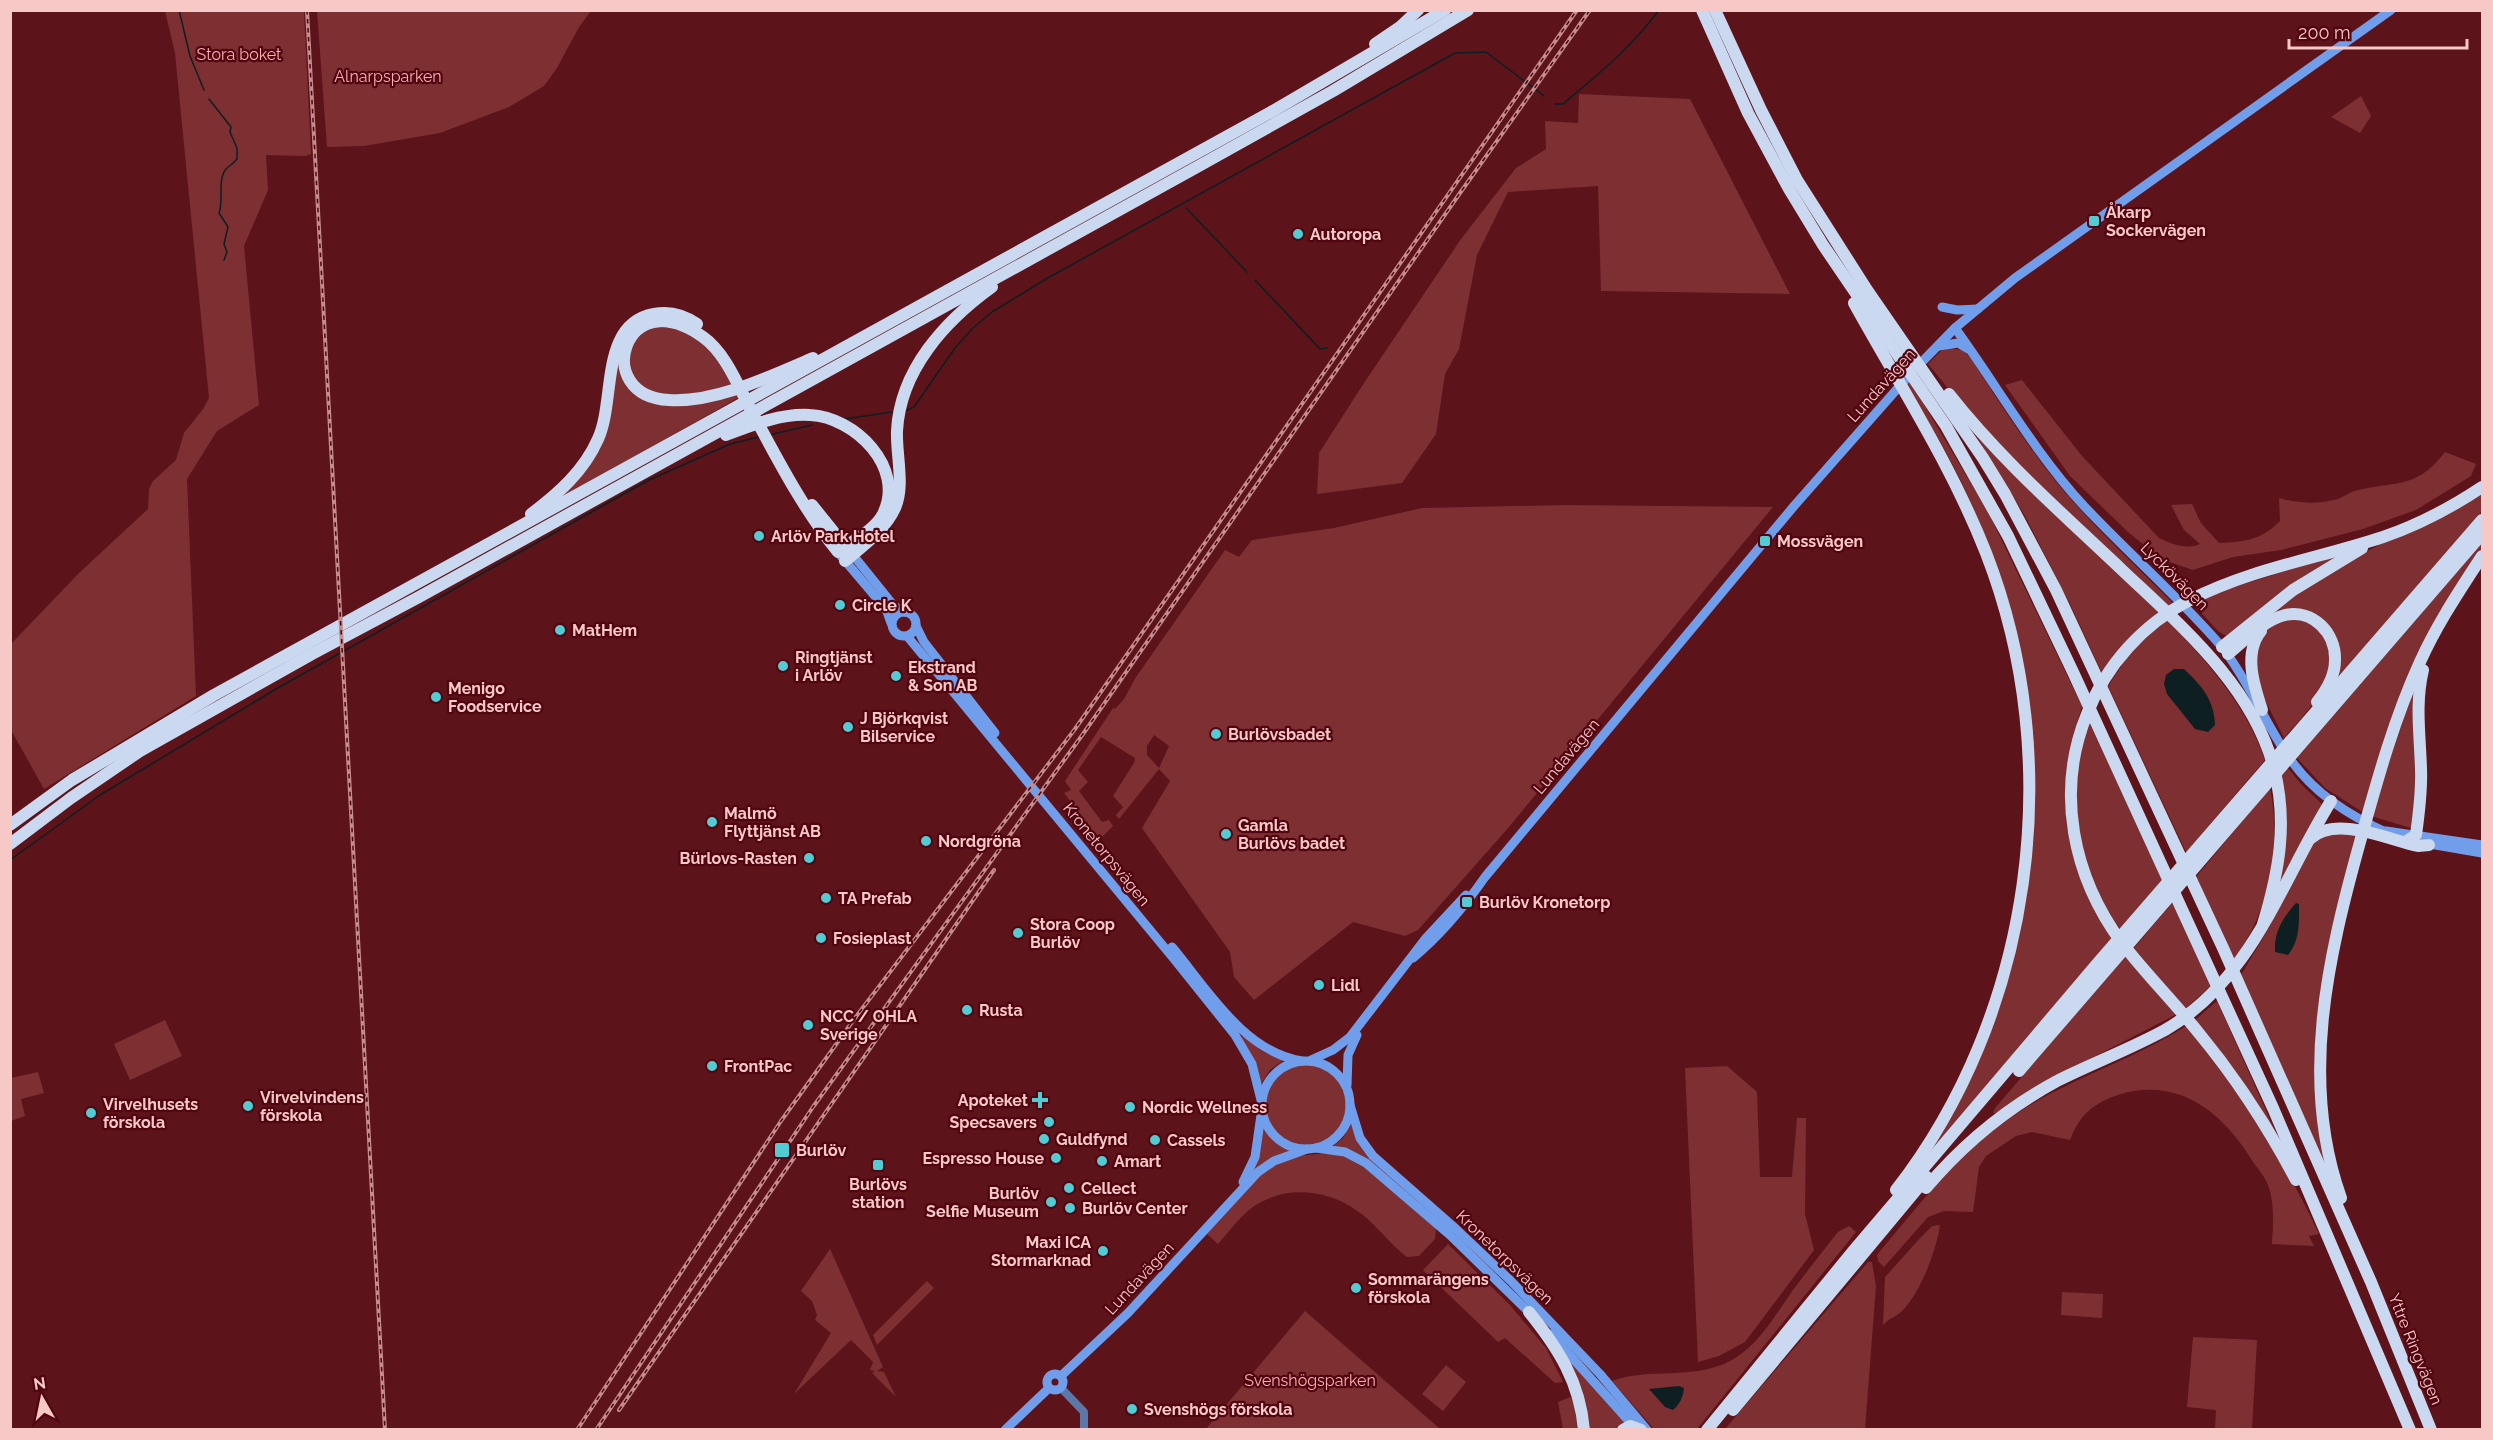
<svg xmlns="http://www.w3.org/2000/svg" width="2493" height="1440" font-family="Raleway,sans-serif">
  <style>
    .green { fill: #7e2f32; fill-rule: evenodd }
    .water { fill: #0d1f20 }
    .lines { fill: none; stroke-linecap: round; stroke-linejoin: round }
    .stream { stroke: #0d1f20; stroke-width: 1.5 }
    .tertiary { stroke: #5c78a8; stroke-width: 8 }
    .secondary { stroke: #719eeb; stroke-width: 9 }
    .motorway { stroke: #cad8f0; stroke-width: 12 }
    .rail-casing { stroke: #c38c8d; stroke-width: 4 }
    .rail { stroke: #510510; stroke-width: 1.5; stroke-dasharray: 4.5; stroke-linecap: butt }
    .poi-dot { fill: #51ccd3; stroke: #510510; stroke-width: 2 }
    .labels { text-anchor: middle; stroke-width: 4.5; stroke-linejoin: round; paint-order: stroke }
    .park-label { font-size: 16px; fill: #fcafad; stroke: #510510 }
    .poi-label { font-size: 16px; font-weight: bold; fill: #f6c8c6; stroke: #510510; text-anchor: start }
    .street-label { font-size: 16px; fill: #f6c8c6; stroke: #510510 }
  </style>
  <rect width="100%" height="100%" fill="#5d131a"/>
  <g class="green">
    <path d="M165,11H304L311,154L305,156L266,155L268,190L244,246L259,405L217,431L187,479L196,696L44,789L11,730V644L79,573L148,509L149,489L153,481L176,460L184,433L203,409L209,398L175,53Z"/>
    <path d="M317,11V10L591,11L579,27L557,68L544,86L509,107L440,133L364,146L327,147Z"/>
    <path d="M1579,94L1690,99L1790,294L1601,291L1598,186L1508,192L1477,255L1459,349L1445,374L1436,434L1402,483L1317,494L1319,453L1364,383L1461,239L1516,168L1546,149L1545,121L1578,123Z"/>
    <path d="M2361,96L2371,116L2360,133L2331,117Z"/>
    <path d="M649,328H681L714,353L734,386C702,393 642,411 629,367C624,349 636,338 649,328Z"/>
    <path d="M1878,340L1919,396L1988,512L2082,706C2063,772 2057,819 2083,885C2091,903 2103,920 2113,937L1916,1169C1937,1136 1959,1102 1976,1067C1988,1042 1997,1013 2005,986C2054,825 2039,659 1972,505C1947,447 1911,393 1878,340Z"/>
    <path d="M1950,348L1962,350L1970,357C1996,397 2021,437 2051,475C2087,521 2131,561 2172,602L2168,606L2005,452L1971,416L1928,364L1941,351Z"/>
    <path d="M617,358L622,372L658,402L761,385L559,499L590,461Z"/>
    <path d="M2022,380L2082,456L2159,538C2171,544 2187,550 2200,544L2184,530L2171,505L2192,504L2201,523L2219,543C2244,542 2262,540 2280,521L2279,498C2299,504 2318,504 2338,499C2344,497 2349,492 2355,491C2395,480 2415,491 2445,452L2476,464L2471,476L2416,510L2363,529L2281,550L2233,557L2193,570L2161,559L2128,532L2070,476L2005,385Z"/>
    <path d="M1970,426L2159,612C2137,631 2118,648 2102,673L2070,604L2025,516Z"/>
    <path d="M2482,490V511L2342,674L2337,676V657L2308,613L2263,622C2295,584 2361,554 2406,532C2432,519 2457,504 2482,490Z"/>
    <path d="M1567,505L1773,507L1509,827L1418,930L1405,936L1353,922L1254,1000L1234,977L1230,952L1142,828L1170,781L1159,769L1119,819L1116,815L1123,807L1113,796L1134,763L1135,758L1101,737L1078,770L1088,782L1079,791L1102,822L1109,820L1113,826L1101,838L1092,830L1064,793L1071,790L1065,781L1113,708L1115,709L1124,699L1136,677L1225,550L1239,557L1252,540L1334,528L1422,508ZM1154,735L1169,746L1159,768L1147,755V746Z"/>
    <path d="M2482,543V551L2428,638L2364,813L2325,788L2297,758Z"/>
    <path d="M2361,547L2235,632L2226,636L2218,631L2193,604L2219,592Z"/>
    <path d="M2293,618C2333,627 2339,662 2319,694C2310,710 2296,724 2284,738L2257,684L2256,648L2268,627L2279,621Z"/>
    <path d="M2167,620C2207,662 2245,703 2265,760L2186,852L2108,686L2134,647Z"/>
    <path d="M2418,677V763L2413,826L2411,828L2371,816Z"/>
    <path d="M2090,724L2163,879L2121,930C2109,912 2096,894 2089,873C2073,828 2069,768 2090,724Z"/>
    <path d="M2288,768L2301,784L2324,806L2280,885C2287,847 2289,813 2280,776Z"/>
    <path d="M2270,788C2282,847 2270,910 2234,959L2196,877Z"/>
    <path d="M2326,833L2357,834L2318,1027L2331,1177L2241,975L2270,926L2307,848Z"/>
    <path d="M2173,902L2211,986L2185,1009L2134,948Z"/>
    <path d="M2126,956L2177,1014L2053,1078L1998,1113H1993L1995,1108Z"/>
    <path d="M2217,1001L2281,1144L2194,1021Z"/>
    <path d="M165,1020L182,1056L130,1080L114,1044Z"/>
    <path d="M2186,1026C2238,1091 2284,1159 2319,1234L2309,1236L2314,1246L2272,1244C2273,1225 2275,1204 2268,1185C2265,1177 2258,1169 2253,1162C2223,1112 2178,1076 2118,1095C2093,1103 2079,1116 2070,1140L2032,1132L2016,1136L1986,1156L1979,1167L1973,1212L1944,1211L1928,1217L1884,1267L1878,1261L1877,1255C1920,1203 1962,1149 2019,1112C2071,1078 2133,1060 2186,1026Z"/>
    <path d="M1243,1036L1263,1052L1284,1060L1270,1070L1261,1084L1241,1038Z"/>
    <circle cx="1306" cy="1105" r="40"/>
    <path d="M1727,1066L1757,1092L1760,1177H1792L1797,1118H1806L1805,1214L1814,1250L1745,1342L1719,1356L1698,1362L1685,1068Z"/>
    <path d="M38,1072L44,1093L21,1099L25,1116L11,1121V1078Z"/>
    <path d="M1261,1124L1274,1141L1295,1152L1252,1171Z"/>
    <path d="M1351,1124L1355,1134L1440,1219L1406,1192L1332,1147L1343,1138Z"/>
    <path d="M1329,1153C1368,1156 1408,1203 1436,1227L1435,1239L1419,1256L1407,1257C1388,1243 1375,1222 1356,1210C1324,1188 1280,1185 1249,1210C1237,1220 1228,1233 1218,1244L1206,1233L1262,1171L1296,1156Z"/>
    <path d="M1940,1225C1936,1251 1921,1292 1902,1311C1896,1317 1889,1318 1883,1325L1885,1277L1922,1236L1932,1226Z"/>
    <path d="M1849,1226L1856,1232L1697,1429H1654L1612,1381C1645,1369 1679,1377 1712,1368C1752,1358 1771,1321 1793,1290C1808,1270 1823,1251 1838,1232Z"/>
    <path d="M1448,1244L1509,1304L1546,1348L1563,1382L1555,1383L1505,1338L1498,1342L1423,1270Z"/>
    <path d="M830,1249L883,1367L877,1371L884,1372L896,1397L872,1373L875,1371L870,1370L873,1362L851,1340L794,1394L831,1333L815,1320L817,1315L812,1301L801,1291Z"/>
    <path d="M1868,1262H1872L1876,1286L1865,1429H1725Z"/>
    <path d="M927,1281L934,1288L877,1345L873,1335Z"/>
    <path d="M2062,1292L2103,1294L2102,1318L2061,1315Z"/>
    <path d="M1305,1311L1439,1428L1438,1429H1206Z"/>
    <path d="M2193,1337L2257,1340L2252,1429H2215L2216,1410L2187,1407Z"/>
    <path d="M1565,1354L1626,1423L1617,1429H1590L1587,1409Z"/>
    <path d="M1446,1365L1466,1382L1443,1411L1422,1394Z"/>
    <path d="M1570,1397L1574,1399L1579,1429H1563L1558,1402Z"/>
  </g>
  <g class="water">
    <path d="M2174,669H2184C2202,686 2214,700 2215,725L2208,732L2195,729L2167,694L2164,684L2166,675Z"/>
    <path d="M2296,903L2299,904C2299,922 2300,941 2288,955L2275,952C2274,931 2283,918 2296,903Z"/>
    <path d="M1679,1386L1684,1388C1683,1397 1680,1404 1673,1410L1665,1407L1649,1389Z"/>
  </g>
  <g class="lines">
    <g class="stream">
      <path d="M179,10L190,56L204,90"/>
      <path d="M209,99L231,127L230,132L237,148V159C234,163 229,166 226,169C217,180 224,200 219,213L228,227L224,244L227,252L224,260"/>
      <path d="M1555,104H1563C1597,75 1632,47 1659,10"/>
      <path d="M1186,208L1247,272"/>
      <path d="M1255,280L1320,349L1327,348"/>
      <path d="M907,410L914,407L955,348L972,329L992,312L1046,279L1455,53L1486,52L1544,96"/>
      <path d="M845,419L892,412"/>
      <path d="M769,435L812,425"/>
      <path d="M10,860L100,795L276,689L647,481L730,444L759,437"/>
    </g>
    <path class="tertiary" d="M1061,1388L1084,1412V1430"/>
    <g class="secondary">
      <path d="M1942,307L1957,310L1978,309"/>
      <path d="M1955,328C1998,387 2034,452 2084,506C2129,554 2179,597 2222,647C2248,680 2263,719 2286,753C2311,792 2349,816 2390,834"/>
      <path d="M1939,346L1958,343L1968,349"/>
      <path d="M1916,368L1955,328L2015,278L2391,10"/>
      <path d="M849,550L894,606L905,612"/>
      <path d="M841,556L886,609L891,623"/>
      <circle cx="904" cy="624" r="12"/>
      <path d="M916,626L924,642L995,733"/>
      <path d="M907,636L1174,959L1235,1035L1252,1064L1262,1104"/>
      <path d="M2386,831L2482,845"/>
      <path d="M2424,843L2482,853"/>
      <path d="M1172,947C1208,990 1244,1052 1302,1061"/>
      <path d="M1413,958C1441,935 1464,907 1485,877L1794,506L1905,380"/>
      <path d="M1311,1060L1333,1050L1350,1037L1426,938L1466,895"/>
      <circle cx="1306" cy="1105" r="44"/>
      <path d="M1347,1085L1348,1055L1357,1035"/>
      <path d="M1350,1105L1360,1138L1373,1156L1456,1229L1511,1281L1600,1374L1647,1430"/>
      <path d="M1316,1148L1345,1152L1366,1163L1450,1235L1533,1316"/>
      <path d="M1243,1182L1255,1157L1261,1115"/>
      <path d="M1551,1334L1636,1429"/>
      <circle cx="1055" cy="1382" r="8"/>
      <path d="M1061,1376L1128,1313L1258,1172L1274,1161L1307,1149"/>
      <path d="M1005,1430L1049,1388"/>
    </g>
    <g class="motorway">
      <path d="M1702,10L1748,113L1789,189L1823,245L1946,426L2008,536L2073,672L2273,1108L2410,1430"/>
      <path d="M1715,10L1761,110L1797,180L1867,290L1983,458L2005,494L2056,590L2223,948L2371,1282L2431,1430"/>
      <path d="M1375,44L1400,27L1418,10"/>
      <path d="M1854,303C1900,386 1951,464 1986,553C2067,761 2033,1014 1896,1190"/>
      <path d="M1949,394C2000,459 2062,513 2121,569C2181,626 2252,685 2274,768C2288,823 2279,872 2263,924"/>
      <path d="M726,435C752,425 782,413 810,415C855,417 906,468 883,514C874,531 853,540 838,552C803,509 778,460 752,412C739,388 726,353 703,337C624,280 590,396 669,400C715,403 771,376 813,358"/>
      <path d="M812,505L845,546"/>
      <path d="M531,514C558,494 584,471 598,439C616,400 599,324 654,314C669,311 684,315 697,324"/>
      <path d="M845,561C863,546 885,530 895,508C905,486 896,455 897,431C900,370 945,321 992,287"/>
      <path d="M2261,631C2243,653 2254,686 2262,710"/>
      <path d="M2222,647L2293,590L2362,548"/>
      <path d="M2228,654C2244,641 2264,620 2285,615C2313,609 2336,633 2335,660C2335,675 2326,691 2317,702"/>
      <path d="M10,825L72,780L214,695L1271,112L1445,10"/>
      <path d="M2310,839C2335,815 2387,839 2418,846L2429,845"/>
      <path d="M2408,840L2416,835C2419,813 2422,791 2421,769C2420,734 2415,704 2423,670"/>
      <path d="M10,844L71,798L140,751L312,654L419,597L1197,167L1333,91L1468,10"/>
      <path d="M2019,1071L2482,534"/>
      <path d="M2296,1180C2268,1127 2236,1078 2198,1032C2174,1002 2146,974 2122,943C2073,877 2055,792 2087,714C2106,665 2143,624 2190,600C2250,569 2320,558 2383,537C2418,525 2452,507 2482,487"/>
      <path d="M1926,1188C1963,1144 2007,1108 2057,1081C2093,1063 2130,1049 2165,1030C2253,979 2280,883 2331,801"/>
      <path d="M2341,1198C2299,1081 2328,957 2360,842C2377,781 2394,719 2420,662C2437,624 2460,590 2482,556"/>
      <path d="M1529,1312C1558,1348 1580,1382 1584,1430"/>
      <path d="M1733,1410L1927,1177"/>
      <path d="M1623,1430L1630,1426L1641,1430"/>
      <path d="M1707,1430L1854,1250L2097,964L2482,520"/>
    </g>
    <g class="rail-casing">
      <g id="rail">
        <path d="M307,10L385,1430"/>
        <path d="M619,1410L994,870"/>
        <path d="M577,1430L781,1121L855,1018L1075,729L1577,10"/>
        <path d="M596,1430L813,1107L1083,734L1460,193L1590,10"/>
      </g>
    </g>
    <use href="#rail" class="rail"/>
  </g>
  <g class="poi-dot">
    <rect x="2088" y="215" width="12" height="12" rx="3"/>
    <circle cx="1298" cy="234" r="6"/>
    <circle cx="759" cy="536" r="6"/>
    <rect x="1759" y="535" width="12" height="12" rx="3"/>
    <circle cx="840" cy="605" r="6"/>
    <circle cx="560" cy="630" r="6"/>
    <circle cx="783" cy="666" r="6"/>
    <circle cx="896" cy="676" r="6"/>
    <circle cx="436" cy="697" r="6"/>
    <circle cx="848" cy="727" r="6"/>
    <circle cx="1216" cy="734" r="6"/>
    <circle cx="712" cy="822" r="6"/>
    <circle cx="1226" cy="834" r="6"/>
    <circle cx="926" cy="841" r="6"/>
    <circle cx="809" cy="858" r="6"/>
    <circle cx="826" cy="898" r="6"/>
    <rect x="1461" y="896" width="12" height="12" rx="3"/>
    <circle cx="1018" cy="933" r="6"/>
    <circle cx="821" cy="938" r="6"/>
    <circle cx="1319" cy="985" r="6"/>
    <circle cx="967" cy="1010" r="6"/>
    <circle cx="808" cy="1025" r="6"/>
    <circle cx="712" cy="1066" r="6"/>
    <path d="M1037 1091h6v6h6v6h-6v6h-6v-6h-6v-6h6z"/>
    <circle cx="248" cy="1106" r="6"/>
    <circle cx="1130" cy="1107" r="6"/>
    <circle cx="91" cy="1113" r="6"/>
    <circle cx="1049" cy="1122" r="6"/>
    <circle cx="1044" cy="1139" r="6"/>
    <circle cx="1155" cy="1140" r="6"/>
    <rect x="774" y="1142" width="16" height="16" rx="3"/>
    <circle cx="1056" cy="1158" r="6"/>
    <circle cx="1102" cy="1161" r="6"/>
    <rect x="872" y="1159" width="12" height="12" rx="3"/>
    <circle cx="1069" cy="1188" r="6"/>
    <circle cx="1051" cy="1202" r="6"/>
    <circle cx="1070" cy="1208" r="6"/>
    <circle cx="1103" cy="1251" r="6"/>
    <circle cx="1356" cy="1288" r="6"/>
    <circle cx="1132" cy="1409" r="6"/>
  </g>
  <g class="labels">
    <g class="park-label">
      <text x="239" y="60">Stora boket</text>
      <text x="388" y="82">Alnarpsparken</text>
      <text x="1310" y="1386">Svenshögsparken</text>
    </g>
    <g class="poi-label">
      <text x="2106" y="218">Åkarp<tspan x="2106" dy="18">Sockervägen</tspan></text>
      <text x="1310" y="240">Autoropa</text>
      <text x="771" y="542">Arlöv Park Hotel</text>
      <text x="1777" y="547">Mossvägen</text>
      <text x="852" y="611">Circle K</text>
      <text x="572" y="636">MatHem</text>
      <text x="795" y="663">Ringtjänst<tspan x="795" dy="18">i Arlöv</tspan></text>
      <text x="908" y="673">Ekstrand<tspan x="908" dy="18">&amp; Son AB</tspan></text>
      <text x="448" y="694">Menigo<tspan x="448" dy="18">Foodservice</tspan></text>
      <text x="860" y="724">J Björkqvist<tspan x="860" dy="18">Bilservice</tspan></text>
      <text x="1228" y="740">Burlövsbadet</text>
      <text x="724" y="819">Malmö<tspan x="724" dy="18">Flyttjänst AB</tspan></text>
      <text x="1238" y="831">Gamla<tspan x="1238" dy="18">Burlövs badet</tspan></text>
      <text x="938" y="847">Nordgröna</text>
      <text x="797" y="864" text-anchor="end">Bürlovs-Rasten</text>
      <text x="838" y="904">TA Prefab</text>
      <text x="1479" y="908">Burlöv Kronetorp</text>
      <text x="1030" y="930">Stora Coop<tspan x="1030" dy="18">Burlöv</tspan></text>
      <text x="833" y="944">Fosieplast</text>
      <text x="1331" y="991">Lidl</text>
      <text x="979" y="1016">Rusta</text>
      <text x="820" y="1022">NCC / OHLA<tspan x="820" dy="18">Sverige</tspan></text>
      <text x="724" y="1072">FrontPac</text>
      <text x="260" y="1103">Virvelvindens<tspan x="260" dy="18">förskola</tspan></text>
      <text x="1028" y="1106" text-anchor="end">Apoteket</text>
      <text x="103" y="1110">Virvelhusets<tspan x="103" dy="18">förskola</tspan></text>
      <text x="1142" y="1113">Nordic Wellness</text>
      <text x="1037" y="1128" text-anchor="end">Specsavers</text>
      <text x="1056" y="1145">Guldfynd</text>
      <text x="1167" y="1146">Cassels</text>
      <text x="796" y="1156">Burlöv</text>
      <text x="1044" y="1164" text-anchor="end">Espresso House</text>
      <text x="1114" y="1167">Amart</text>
      <text x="878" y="1190" text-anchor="middle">Burlövs<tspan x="878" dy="18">station</tspan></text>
      <text x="1081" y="1194">Cellect</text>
      <text x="1039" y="1199" text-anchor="end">Burlöv<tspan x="1039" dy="18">Selfie Museum</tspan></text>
      <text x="1082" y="1214">Burlöv Center</text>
      <text x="1091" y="1248" text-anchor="end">Maxi ICA<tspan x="1091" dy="18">Stormarknad</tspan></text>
      <text x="1368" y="1285">Sommarängens<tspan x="1368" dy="18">förskola</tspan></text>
      <text x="1144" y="1415">Svenshögs förskola</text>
    </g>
    <g class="street-label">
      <text transform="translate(1881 385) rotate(-48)" y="6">Lundavägen</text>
      <text transform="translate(2175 576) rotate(45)" y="6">Lyckövägen</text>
      <text transform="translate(1566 756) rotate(-50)" y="6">Lundavägen</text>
      <text transform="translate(1107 854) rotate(51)" y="6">Kronetorpsvägen</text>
      <text transform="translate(1505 1257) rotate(44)" y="6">Kronetorpsvägen</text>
      <text transform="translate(1139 1278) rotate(-47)" y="6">Lundavägen</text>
      <text transform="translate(2416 1349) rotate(68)" y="6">Yttre Ringvägen</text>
    </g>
  </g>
  <rect width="2493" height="1440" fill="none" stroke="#f6c8c6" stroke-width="24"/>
  <g transform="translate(42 1398) rotate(351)" stroke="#510510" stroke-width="4.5" paint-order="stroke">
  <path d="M0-4.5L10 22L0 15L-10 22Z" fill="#f6c8c6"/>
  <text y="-9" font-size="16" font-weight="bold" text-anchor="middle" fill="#f6c8c6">N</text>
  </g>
  <path d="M2289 39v9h178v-9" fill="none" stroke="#f6c8c6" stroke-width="3"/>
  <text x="2298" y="39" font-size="18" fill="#f6c8c6" stroke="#510510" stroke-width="4.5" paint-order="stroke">200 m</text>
</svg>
